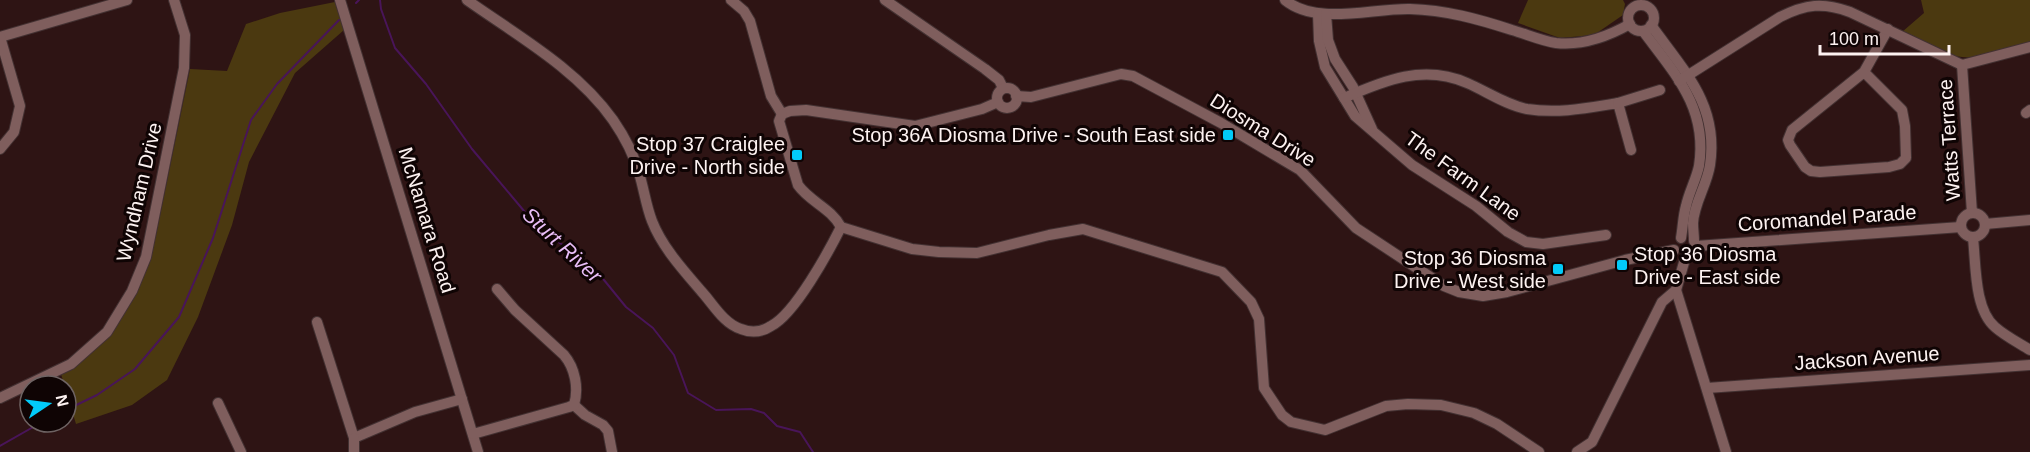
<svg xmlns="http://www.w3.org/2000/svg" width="2030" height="452" font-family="Arial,sans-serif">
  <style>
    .green { fill: #4b3910 }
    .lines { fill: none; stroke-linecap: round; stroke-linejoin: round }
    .stream { stroke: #491559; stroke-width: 2 }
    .minor-casing { stroke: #433132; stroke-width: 12 }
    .minor { stroke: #7f5e5d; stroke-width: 10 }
    .poi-dot { fill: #02cbf9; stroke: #0f0404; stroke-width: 2 }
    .labels { text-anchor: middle; stroke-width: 6; stroke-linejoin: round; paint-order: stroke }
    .street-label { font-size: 20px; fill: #fdf2f1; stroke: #0f0404 }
    .poi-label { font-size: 20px; fill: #fdf2f1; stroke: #0f0404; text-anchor: end }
    .water-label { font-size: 21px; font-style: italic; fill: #e8bdf7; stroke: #0f0404 }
  </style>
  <rect width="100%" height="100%" fill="#2e1414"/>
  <g class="green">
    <path d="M1528,0H1623L1625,4L1623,15L1594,35L1560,38L1518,23Z"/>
    <path d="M1921,0H2030V42C2010,49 1984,59 1962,57C1942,55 1920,40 1902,32L1924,13Z"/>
    <path d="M335,2L344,30L295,73L249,162L232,225L198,317L167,380L132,405L76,424L61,374L74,367L136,290L156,235L190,69L227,71L246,24L280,13Z"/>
  </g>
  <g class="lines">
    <g class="stream">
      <path d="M380,0L381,9L395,48L426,84L472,149L535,224L550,237L576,253L604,280L626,307L653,328L674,355L688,393L716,410L751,409L764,413L777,426L800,432L813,452"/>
      <path d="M356,3L359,0"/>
      <path d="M66,410L97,395L135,369L179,317L213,238L251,120L277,84L339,20"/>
      <path d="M0,446L42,422"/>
    </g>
    <g class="minor-casing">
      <g id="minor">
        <path d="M340,0L478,452"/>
        <path d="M467,0C518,36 577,69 613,120C624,136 634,155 639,173C644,189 646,206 652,221C662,247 684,271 702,292C713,304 724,324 741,329C751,333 762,332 771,326C795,314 829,251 841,227"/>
        <path d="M731,0L744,11L750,21L771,96L782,114"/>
        <path d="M885,0L985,69L999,80L1003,88"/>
        <path d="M1285,0C1317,26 1371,8 1410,9C1446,10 1478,19 1512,30C1526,34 1542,41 1556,43C1583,46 1607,37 1630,24"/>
        <circle cx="1641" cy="18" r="13"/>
        <path d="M1318,14L1319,41L1325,67L1355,116L1412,165L1476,206L1508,232L1526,242L1543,244L1606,235"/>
        <path d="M1326,14L1328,40L1335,59L1353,87L1372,129"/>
        <path d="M1651,25C1684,71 1719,105 1710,165C1707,185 1694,203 1693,223C1693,229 1694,235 1694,241"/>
        <path d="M1643,31C1675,74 1708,108 1699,166C1696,180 1689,192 1686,206C1683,216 1683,227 1681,238"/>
        <path d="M0,37L127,0"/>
        <path d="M1962,65L1972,213"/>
        <path d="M1864,72L1902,110L1905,126L1906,158L1900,164L1889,167L1820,172L1811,171L1805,167L1790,145L1788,140L1792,130L1864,72L1888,29"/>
        <path d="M1679,81L1780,17C1806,4 1823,2 1850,12L1962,65L2030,47"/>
        <circle cx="1007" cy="98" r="10"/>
        <path d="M1016,96L1031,97L1121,74L1133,76L1221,123L1300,170L1356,228L1444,286L1459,292L1483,296L1507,292L1625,260L1674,250"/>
        <path d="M1344,98C1385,80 1424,64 1467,83C1486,91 1506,105 1527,109C1558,114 1587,108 1618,103L1631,150"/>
        <path d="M1618,103L1660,90"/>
        <path d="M2026,113L2030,110"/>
        <path d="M782,114L790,111L806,110L915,126L982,109L998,102"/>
        <path d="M782,114L779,121L798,185C810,202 831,208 841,227"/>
        <path d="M0,149L14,132L20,106L0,37"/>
        <circle cx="1973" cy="225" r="12"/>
        <path d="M1985,224L2030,220"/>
        <path d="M841,227L912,249L939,252L977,253L1049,235L1083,229L1222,272L1251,302L1259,319L1264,388L1282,415L1291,422L1325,430L1386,406L1408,404L1441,405L1474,413L1497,424L1539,452"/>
        <path d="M1973,238C1976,264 1974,309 1995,327C2005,336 2019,343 2030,350"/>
        <path d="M1696,246L1961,227"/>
        <path d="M1676,290L1726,452"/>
        <path d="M317,322L354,438L415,412L462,399"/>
        <path d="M1707,388L2030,365"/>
        <path d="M0,398L71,364L107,332L132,291L146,257L184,68L185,35L174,0"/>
        <path d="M218,403L241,452"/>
        <path d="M574,405L585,415L603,425L608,431L612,452"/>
        <path d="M473,434L569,407L574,405C579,388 575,368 564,355L515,310L497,289"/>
        <path d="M354,438V452"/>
        <path d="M1577,452L1592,442L1662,302L1676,290L1685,259"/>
      </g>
    </g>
    <use href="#minor" class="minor"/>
  </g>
  <g class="poi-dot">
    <rect x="1222" y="129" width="12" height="12" rx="3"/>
    <rect x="791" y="149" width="12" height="12" rx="3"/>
    <rect x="1616" y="259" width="12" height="12" rx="3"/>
    <rect x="1552" y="263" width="12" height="12" rx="3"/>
  </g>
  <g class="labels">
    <g class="street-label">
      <text transform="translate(1263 130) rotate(32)" y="7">Diosma Drive</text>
      <text transform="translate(1949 140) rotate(-94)" y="7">Watts Terrace</text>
      <text transform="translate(1463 176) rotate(36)" y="7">The Farm Lane</text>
      <text transform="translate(139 192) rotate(-77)" y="7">Wyndham Drive</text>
      <text transform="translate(1827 218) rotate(-4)" y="7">Coromandel Parade</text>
      <text transform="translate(427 220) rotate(73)" y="7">McNamara Road</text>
      <text transform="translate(1867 358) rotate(-4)" y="7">Jackson Avenue</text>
    </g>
    <g class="poi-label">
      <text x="1216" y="142">Stop 36A Diosma Drive - South East side</text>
      <text x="785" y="151">Stop 37 Craiglee<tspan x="785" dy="23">Drive - North side</tspan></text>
      <text x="1634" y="261" text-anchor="start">Stop 36 Diosma<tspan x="1634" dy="23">Drive - East side</tspan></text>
      <text x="1546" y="265">Stop 36 Diosma<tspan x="1546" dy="23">Drive - West side</tspan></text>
    </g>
    <g class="water-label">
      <text transform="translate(562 245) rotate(43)" y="7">Sturt River</text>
    </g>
  </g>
  <g transform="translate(48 404) rotate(77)"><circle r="28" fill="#0f0404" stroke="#6e6363" stroke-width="1.5"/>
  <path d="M0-4.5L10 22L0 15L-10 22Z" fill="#02cbf9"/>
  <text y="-9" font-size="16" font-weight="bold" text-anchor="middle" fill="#fdf2f1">N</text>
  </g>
  <path d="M1820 45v9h129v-9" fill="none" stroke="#fdf2f1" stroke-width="3"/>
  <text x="1829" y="45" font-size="18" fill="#fdf2f1" stroke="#0f0404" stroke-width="4.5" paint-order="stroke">100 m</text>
</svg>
